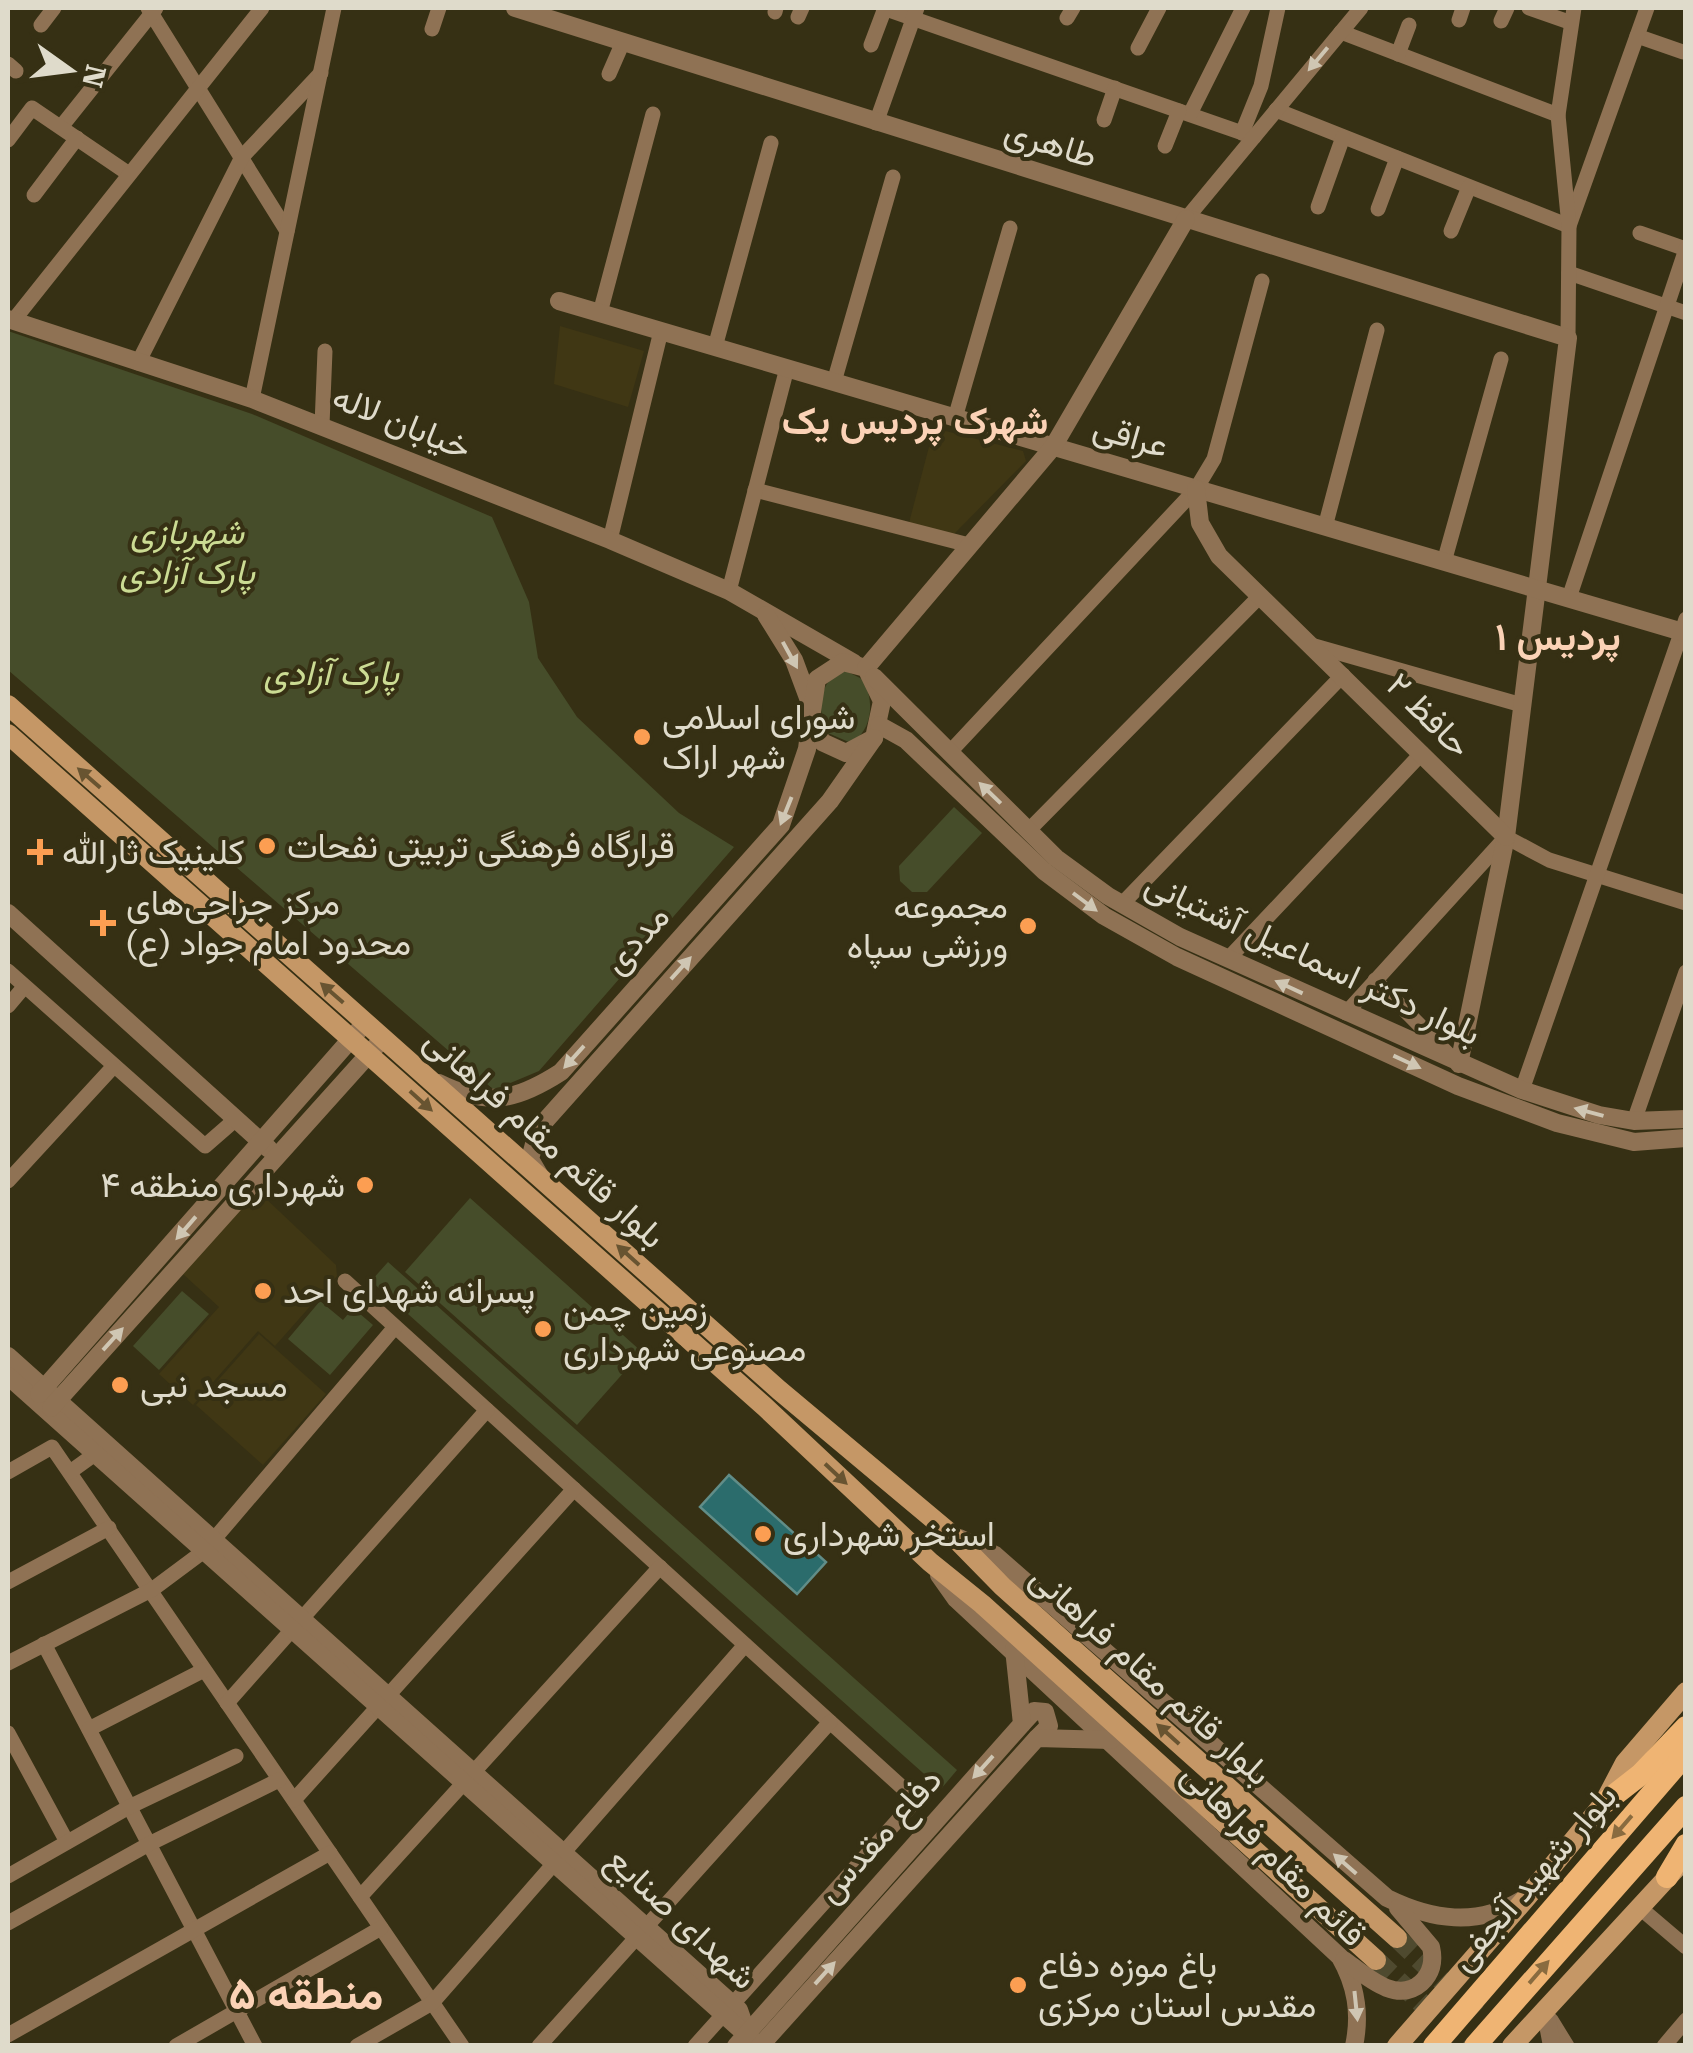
<svg xmlns="http://www.w3.org/2000/svg" width="1693" height="2053" font-family="'Roboto Serif',Vazirmatn,serif">
  <style>
    .built { fill: #403714 }
    .green { fill: #464d2a }
    .water { fill: #2b6c6c; stroke: #618d88; stroke-width: 2.5 }
    .lines { fill: none; stroke-linecap: round; stroke-linejoin: round }
    .secondary-tunnel { stroke: #4f4a2f; stroke-width: 20; stroke-dasharray: 20 10; stroke-linecap: butt }
    .minor { stroke: #8f7254; stroke-width: 15 }
    .tertiary { stroke: #8f7254; stroke-width: 18 }
    .secondary { stroke: #c59766; stroke-width: 20 }
    .primary { stroke: #efb473; stroke-width: 22 }
    .oneway { fill: #cfc6b3 }
    .oneway2 { fill: #685431 }
    .oneway3 { fill: #896b3f }
    .poi-dot { fill: #fc9e52; stroke: #363014; stroke-width: 4 }
    .labels { text-anchor: middle; stroke-width: 8; stroke-linejoin: round; paint-order: stroke }
    .street-label { font-size: 35px; fill: #dfdbcb; stroke: #363014 }
    .park-label { font-size: 35px; font-style: italic; fill: #cbdb93; stroke: #363014 }
    .poi-label { font-size: 35px; fill: #dfdbcb; stroke: #363014; text-anchor: start }
    .neighbourhood-label { font-size: 38px; font-weight: bold; fill: #fbd2b6; stroke: #363014 }
    .district-label { font-size: 45px; font-weight: bold; fill: #fbd2b6; stroke: #363014 }
  </style>
  <rect width="100%" height="100%" fill="#363014"/>
  <g class="built">
    <path d="M560,326L644,351L628,407L554,384Z"/>
    <path d="M934,428L1023,451L1026,461L953,535L909,523Z"/>
    <path d="M252,1195H262L336,1265L337,1276L275,1346L258,1331L193,1405L159,1374L219,1307L183,1274Z"/>
    <path d="M259,1334L326,1394L263,1465L196,1405Z"/>
  </g>
  <g class="green">
    <path d="M8,331L252,414L492,517L529,602L538,658L577,717L679,813L734,847L539,1071L494,1090L8,670Z"/>
    <path d="M846,671L862,679C875,699 873,730 851,743L828,733C816,712 818,677 846,671Z"/>
    <path d="M954,807L982,833L927,892H912L900,881L899,866Z"/>
    <path d="M470,1198L642,1352L577,1425L405,1272Z"/>
    <path d="M388,1262L957,1770L941,1789L371,1281Z"/>
    <path d="M182,1291L209,1314L159,1370L133,1346Z"/>
    <path d="M320,1301L343,1320L353,1308L373,1325L330,1375L288,1339Z"/>
  </g>
  <path class="water" d="M729,1475L826,1562L797,1594L700,1507Z"/>
  <g class="lines">
    <g class="secondary-tunnel">
      <path d="M1397,1938L1510,2046"/>
      <path d="M1376,1960L1467,2046"/>
    </g>
    <g class="minor">
      <path d="M148,8L287,231"/>
      <path d="M883,8L1254,137"/>
      <path d="M1529,8L1569,22"/>
      <path d="M775,12L776,8"/>
      <path d="M798,17L802,8"/>
      <path d="M1067,18L1073,8"/>
      <path d="M1459,20L1463,8"/>
      <path d="M1501,21L1507,8"/>
      <path d="M41,25L54,8"/>
      <path d="M432,29L439,8"/>
      <path d="M1341,32L1558,115"/>
      <path d="M1637,36L1683,52"/>
      <path d="M871,45L885,8"/>
      <path d="M1138,48L1159,8"/>
      <path d="M1398,54L1409,25"/>
      <path d="M8,64L16,71"/>
      <path d="M609,74L623,42"/>
      <path d="M1276,110L1569,226L1647,8"/>
      <path d="M1190,114L1243,8"/>
      <path d="M1104,120L1115,88"/>
      <path d="M876,123L917,8"/>
      <path d="M61,127L156,8"/>
      <path d="M1242,133L1261,86L1278,8"/>
      <path d="M8,140L32,108L129,174"/>
      <path d="M1165,146L1179,111"/>
      <path d="M34,195L77,138"/>
      <path d="M1318,207L1343,137"/>
      <path d="M1378,209L1397,158"/>
      <path d="M1186,219L1361,8"/>
      <path d="M1451,231L1469,187"/>
      <path d="M1640,233L1686,249"/>
      <path d="M1569,273L1686,313"/>
      <path d="M600,313L653,114"/>
      <path d="M13,321L262,8"/>
      <path d="M1568,338L1569,226L1558,115L1574,8"/>
      <path d="M715,347L771,143"/>
      <path d="M138,363L242,157L321,73"/>
      <path d="M834,382L893,177"/>
      <path d="M252,399L334,8"/>
      <path d="M955,418L1010,228"/>
      <path d="M322,425L325,351"/>
      <path d="M755,490L969,545"/>
      <path d="M1325,527L1377,330"/>
      <path d="M610,540L661,331"/>
      <path d="M1444,562L1501,359"/>
      <path d="M729,591L787,368"/>
      <path d="M1569,598L1686,249"/>
      <path d="M1311,645L1522,705"/>
      <path d="M949,753L1196,489L1214,459L1262,281"/>
      <path d="M1028,831L1260,596"/>
      <path d="M1122,904L1343,675"/>
      <path d="M1228,959L1422,753"/>
      <path d="M8,971L205,1146L236,1119"/>
      <path d="M1375,980L1450,1056"/>
      <path d="M8,1006L24,987"/>
      <path d="M1346,1013L1506,837L1549,860L1686,903"/>
      <path d="M1522,1090L1686,619"/>
      <path d="M1634,1121L1686,972"/>
      <path d="M8,1181L113,1067"/>
      <path d="M345,1281L916,1800L695,2046"/>
      <path d="M8,1472L52,1447L462,2046"/>
      <path d="M70,1472L95,1454"/>
      <path d="M8,1582L109,1528"/>
      <path d="M44,1644L255,2046"/>
      <path d="M8,1663L153,1589L204,1551L395,1327"/>
      <path d="M227,1703L487,1410"/>
      <path d="M89,1729L204,1670"/>
      <path d="M8,1733L67,1842"/>
      <path d="M294,1800L574,1489"/>
      <path d="M8,1876L129,1807L236,1756"/>
      <path d="M360,1897L660,1567"/>
      <path d="M1639,1907L1686,1947"/>
      <path d="M8,1923L149,1844L279,1780"/>
      <path d="M1551,2020L1567,2046"/>
      <path d="M8,2035L330,1853"/>
      <path d="M176,2046L381,1928"/>
      <path d="M357,2046L432,2003L745,1645"/>
      <path d="M539,2046L830,1722"/>
      <path d="M1664,2046L1686,2020"/>
    </g>
    <g class="tertiary">
      <path d="M515,8L1568,338L1506,837L1459,1064"/>
      <path d="M559,301L1686,633"/>
      <path d="M8,319L252,399L610,540L729,591L854,663"/>
      <path d="M1196,489L1200,523L1219,556L1506,837"/>
      <path d="M766,615L794,660L810,703"/>
      <path d="M843,662L866,668L882,701L874,738L846,753L822,742L811,718L817,679Z"/>
      <path d="M866,668L1053,447L1186,219"/>
      <path d="M874,677L1056,858L1108,896L1180,937L1522,1090L1599,1115L1634,1121L1686,1119"/>
      <path d="M879,725L906,740L1044,871L1104,916L1177,957L1458,1086L1557,1123L1634,1142L1686,1138"/>
      <path d="M8,913L269,1149"/>
      <path d="M439,1083C488,1107 516,1101 561,1072L781,825L807,749L811,718"/>
      <path d="M540,1176L530,1159L538,1129L830,801L874,738"/>
      <path d="M8,1356L739,2010L747,2033"/>
      <path d="M8,1376L759,2046"/>
      <path d="M39,1394L365,1023"/>
      <path d="M51,1408L378,1044"/>
      <path d="M959,1538L995,1555L1387,1898C1432,1920 1477,1927 1522,1900"/>
      <path d="M939,1575L956,1599L1340,1957C1356,1985 1361,2013 1354,2046"/>
      <path d="M1022,1724L1034,1711L1045,1712L1049,1726L1037,1738"/>
      <path d="M1344,1960C1365,1975 1396,2005 1421,1983C1432,1973 1434,1960 1431,1947L1398,1908"/>
      <path d="M1545,2009L1552,2046"/>
      <path d="M736,2046L1022,1724L1014,1649"/>
      <path d="M760,2046L1037,1738L1111,1740"/>
    </g>
    <g class="secondary">
      <path d="M8,705L779,1390L951,1534L1002,1586L1397,1938"/>
      <path d="M8,734L765,1407L930,1562L982,1604L1376,1960"/>
      <path d="M1397,2046L1527,1897L1604,1803L1625,1763L1686,1692"/>
      <path d="M1512,2046L1677,1867"/>
    </g>
    <g class="primary">
      <path d="M1604,1803L1640,1775L1686,1727"/>
      <path d="M1667,1877L1686,1845"/>
      <path d="M1434,2046L1686,1754"/>
      <path d="M1475,2046L1686,1807"/>
    </g>
  </g>
  <defs><path id="oneway-solid" d="M-6-.8H1V-3.2L6.5 0L1 3.2V.8H-6Z" transform="scale(2.5)"/></defs>
  <g class="oneway">
    <use href="#oneway-solid" transform="translate(1318 59) rotate(130)"/>
    <use href="#oneway-solid" transform="translate(790 655) rotate(61)"/>
    <use href="#oneway-solid" transform="translate(990 793) rotate(-136)"/>
    <use href="#oneway-solid" transform="translate(786 811) rotate(112)"/>
    <use href="#oneway-solid" transform="translate(1085 902) rotate(37)"/>
    <use href="#oneway-solid" transform="translate(681 968) rotate(-48)"/>
    <use href="#oneway-solid" transform="translate(1289 987) rotate(-155)"/>
    <use href="#oneway-solid" transform="translate(574 1057) rotate(132)"/>
    <use href="#oneway-solid" transform="translate(1407 1062) rotate(25)"/>
    <use href="#oneway-solid" transform="translate(1589 1112) rotate(-165)"/>
    <use href="#oneway-solid" transform="translate(186 1228) rotate(131)"/>
    <use href="#oneway-solid" transform="translate(113 1339) rotate(-48)"/>
    <use href="#oneway-solid" transform="translate(983 1767) rotate(132)"/>
    <use href="#oneway-solid" transform="translate(1345 1864) rotate(-139)"/>
    <use href="#oneway-solid" transform="translate(825 1973) rotate(-48)"/>
    <use href="#oneway-solid" transform="translate(1356 2006) rotate(84)"/>
  </g>
  <g class="oneway2">
    <use href="#oneway-solid" transform="translate(89 778) rotate(-139)"/>
    <use href="#oneway-solid" transform="translate(332 993) rotate(-139)"/>
    <use href="#oneway-solid" transform="translate(421 1101) rotate(42)"/>
    <use href="#oneway-solid" transform="translate(628 1255) rotate(-138)"/>
    <use href="#oneway-solid" transform="translate(836 1474) rotate(43)"/>
    <use href="#oneway-solid" transform="translate(1168 1734) rotate(-138)"/>
  </g>
  <g class="oneway3">
    <use href="#oneway-solid" transform="translate(1622 1827) rotate(131)"/>
    <use href="#oneway-solid" transform="translate(1539 1972) rotate(-49)"/>
  </g>
  <g class="poi-dot">
    <circle cx="642" cy="737" r="10"/>
    <circle cx="267" cy="846" r="10"/>
    <path d="M35 837h10v10h10v10h-10v10h-10v-10h-10v-10h10z"/>
    <path d="M98 908h10v10h10v10h-10v10h-10v-10h-10v-10h10z"/>
    <circle cx="1028" cy="926" r="10"/>
    <circle cx="365" cy="1185" r="10"/>
    <circle cx="263" cy="1291" r="10"/>
    <circle cx="543" cy="1329" r="10"/>
    <circle cx="120" cy="1385" r="10"/>
    <circle cx="763" cy="1534" r="10"/>
    <circle cx="1018" cy="1985" r="10"/>
  </g>
  <g class="labels">
    <g class="street-label">
      <text transform="translate(1051 143) rotate(17)" y="12">طاهری</text>
      <text transform="translate(402 422) rotate(22)" y="12">خیابان لاله</text>
      <text transform="translate(1131 436) rotate(16)" y="12">عراقی</text>
      <text transform="translate(1429 715) rotate(45)" y="12">حافظ ۲</text>
      <text transform="translate(636 939) rotate(-48)" y="12">مددی</text>
      <text transform="translate(1313 958) rotate(25)" y="12">بلوار دکتر اسماعیل آشتیانی</text>
      <text transform="translate(545 1138) rotate(42)" y="12">بلوار قائم مقام فراهانی</text>
      <text transform="translate(1151 1675) rotate(42)" y="12">بلوار قائم مقام فراهانی</text>
      <text transform="translate(879 1835) rotate(-48)" y="12">دفاع مقدس</text>
      <text transform="translate(1274 1854) rotate(45)" y="12">قائم مقام فراهانی</text>
      <text transform="translate(1533 1877) rotate(-49)" y="12">بلوار شهید آنجفی</text>
      <text transform="translate(682 1918) rotate(43)" y="12">شهدای صنایع</text>
    </g>
    <g class="park-label">
      <text x="187" y="544">شهربازی<tspan x="187" dy="40">پارک آزادی</tspan></text>
      <text x="331" y="685">پارک آزادی</text>
    </g>
    <g class="poi-label">
      <text x="662" y="729">شورای اسلامی<tspan x="662" dy="40">شهر اراک</tspan></text>
      <text x="287" y="858">قرارگاه فرهنگی تربیتی نفحات</text>
      <text x="62" y="864">کلینیک ثارالله</text>
      <text x="126" y="915">مرکز جراحی‌های<tspan x="126" dy="40">محدود امام جواد (ع)</tspan></text>
      <text x="1008" y="918" text-anchor="end">مجموعه<tspan x="1008" dy="40">ورزشی سپاه</tspan></text>
      <text x="345" y="1197" text-anchor="end">شهرداری منطقه ۴</text>
      <text x="283" y="1303">پسرانه شهدای احد</text>
      <text x="563" y="1321">زمین چمن<tspan x="563" dy="40">مصنوعی شهرداری</tspan></text>
      <text x="140" y="1397">مسجد نبی</text>
      <text x="783" y="1546">استخر شهرداری</text>
      <text x="1038" y="1977">باغ موزه دفاع<tspan x="1038" dy="40">مقدس استان مرکزی</tspan></text>
    </g>
    <g class="neighbourhood-label">
      <text x="915" y="434">شهرک پردیس یک</text>
      <text x="1558" y="650">پردیس ۱</text>
    </g>
    <g class="district-label">
      <text x="306" y="2009">منطقه ۵</text>
    </g>
  </g>
  <rect width="1693" height="2053" fill="none" stroke="#dfdbcb" stroke-width="20"/>
  <g transform="translate(70 70) rotate(104)" stroke="#363014" stroke-width="8" paint-order="stroke">
  <path d="M0-8L18 38L0 25L-18 38Z" fill="#dfdbcb"/>
  <text y="-15" font-size="28" font-weight="bold" text-anchor="middle" fill="#dfdbcb">N</text>
  </g>
</svg>
